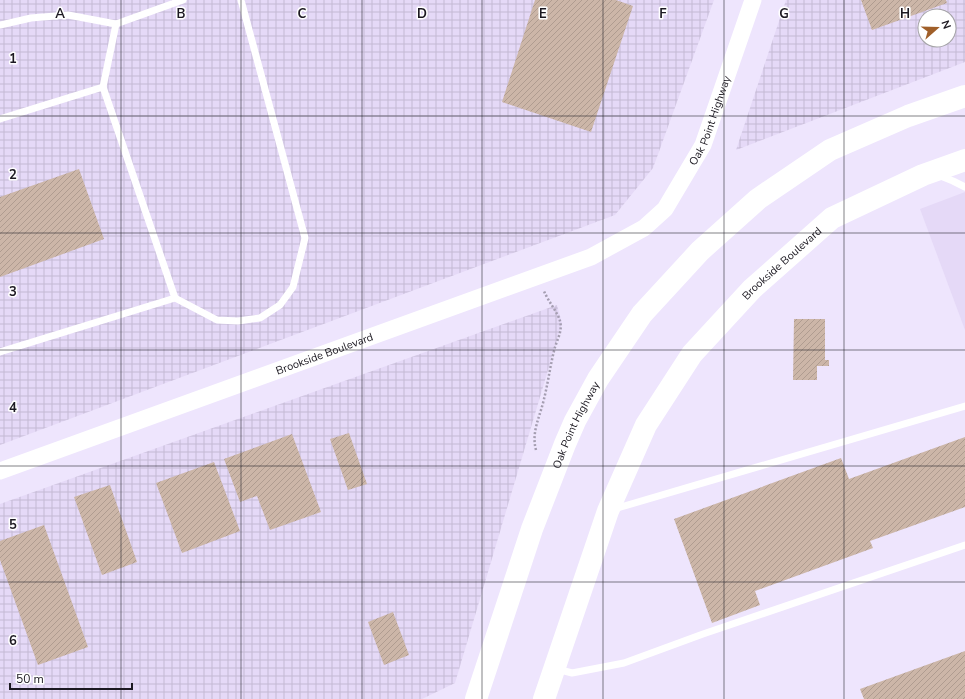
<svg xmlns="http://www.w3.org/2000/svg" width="965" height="699" font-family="'Nunito Sans',sans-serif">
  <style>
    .built { fill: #e5d9f7 }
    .industrial { fill: url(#industrial-grid); fill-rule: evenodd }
    .building { fill: url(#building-hatch) }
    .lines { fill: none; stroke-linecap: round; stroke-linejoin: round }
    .path { stroke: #a49db0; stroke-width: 2.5; stroke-dasharray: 2 2; stroke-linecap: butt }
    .service { stroke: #fff; stroke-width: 7 }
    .tertiary { stroke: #fff; stroke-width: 17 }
    .primary { stroke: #fff; stroke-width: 22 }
    .grid { fill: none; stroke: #1c1921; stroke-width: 1; stroke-opacity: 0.55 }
    .labels { text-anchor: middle; stroke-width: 3; stroke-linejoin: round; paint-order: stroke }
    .street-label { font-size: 11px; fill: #1c1921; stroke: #fff }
    .grid-label { font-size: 13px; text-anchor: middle; font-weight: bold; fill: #1c1921; stroke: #fff; stroke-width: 3; stroke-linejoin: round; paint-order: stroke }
  </style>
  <defs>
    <pattern id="industrial-grid" width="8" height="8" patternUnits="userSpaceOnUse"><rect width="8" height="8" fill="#e5d9f7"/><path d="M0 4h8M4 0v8" fill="none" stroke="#c4bad3"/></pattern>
    <pattern id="building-hatch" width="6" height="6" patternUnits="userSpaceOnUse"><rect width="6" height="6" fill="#ccb6a8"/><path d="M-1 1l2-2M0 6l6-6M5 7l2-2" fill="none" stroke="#af9c90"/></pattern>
  </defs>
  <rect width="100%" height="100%" fill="#eee5fd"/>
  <path class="built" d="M965,192V330L920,209Z"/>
  <g class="industrial">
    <path d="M0,0H714L653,168L615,215L0,445Z"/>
    <path d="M786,0H965V62L736,150ZM925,16H949V40H925Z"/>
    <path d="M557,305L562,323L455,683L422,699H0V504Z"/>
  </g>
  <g class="building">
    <path d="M535,0H616L633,6L591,132L502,102Z"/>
    <path d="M861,0H946L947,3L872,30Z"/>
    <path d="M79,169L104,239L0,277V197Z"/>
    <path d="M794,319H825V360H829V366H817V380H793Z"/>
    <path d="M349,433L367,484L348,490L330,439Z"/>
    <path d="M292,434L321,512L270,530L257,496L240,502L224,459Z"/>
    <path d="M965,437V507L870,541L873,548L755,591L760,605L712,623L674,519L841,458L849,479Z"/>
    <path d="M214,462L240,531L182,553L156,483Z"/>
    <path d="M110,485L137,562L102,575L74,497Z"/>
    <path d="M44,525L88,647L38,665L0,560V541Z"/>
    <path d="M393,612L409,655L384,665L368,622Z"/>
    <path d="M965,651V699H864L860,689Z"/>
  </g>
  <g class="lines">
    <path class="path" d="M536,450C531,432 540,417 544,399C548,383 550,367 554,351C556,341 563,332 560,321C558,313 548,301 544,291"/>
    <g class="service">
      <path d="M0,25L31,18L68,15L116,24"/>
      <path d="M103,87L116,24L183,0"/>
      <path d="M0,119L103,87L175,298L0,352"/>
      <path d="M938,175L953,181L965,187"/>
      <path d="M175,298L217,320L238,321L260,318L280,305L293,287L305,238L241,0"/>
      <path d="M614,509L965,406"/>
      <path d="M557,669L572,673L624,663L703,634L965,545"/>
    </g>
    <path class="tertiary" id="s1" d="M0,471L591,257L644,228L665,209L703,145L753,0"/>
    <g class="primary">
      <path id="s2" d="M476,699L532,529L565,444L575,421L598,379L642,314L700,251L758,199L830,150L908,116L965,96"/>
      <path id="s3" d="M544,699L608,511L646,425L692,354L752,289L832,218L923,175L965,160"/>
    </g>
  </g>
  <path class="grid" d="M121,0V699M241,0V699M362,0V699M482,0V699M603,0V699M724,0V699M844,0V699M0,116H965M0,233H965M0,350H965M0,466H965M0,582H965"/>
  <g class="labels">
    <g class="street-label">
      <text dy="4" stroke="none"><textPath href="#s1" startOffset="817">Oak Point Highway</textPath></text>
      <text dy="4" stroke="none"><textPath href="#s3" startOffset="505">Brookside Boulevard</textPath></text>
      <text dy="4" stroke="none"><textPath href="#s1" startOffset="345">Brookside Boulevard</textPath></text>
      <text dy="4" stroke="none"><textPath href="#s2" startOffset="292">Oak Point Highway</textPath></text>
    </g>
  </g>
  <g class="grid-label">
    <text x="60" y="18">A</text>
    <text x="181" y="18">B</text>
    <text x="302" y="18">C</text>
    <text x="422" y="18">D</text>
    <text x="543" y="18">E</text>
    <text x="663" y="18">F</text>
    <text x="784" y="18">G</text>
    <text x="905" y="18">H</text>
    <text x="13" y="63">1</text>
    <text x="13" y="179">2</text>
    <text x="13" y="296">3</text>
    <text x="13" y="412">4</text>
    <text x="13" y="529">5</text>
    <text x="13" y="645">6</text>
  </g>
  <g transform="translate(937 28) rotate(70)"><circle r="19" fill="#ffffff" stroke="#a4a3a6"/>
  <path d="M0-3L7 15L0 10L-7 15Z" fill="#a05f29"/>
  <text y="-6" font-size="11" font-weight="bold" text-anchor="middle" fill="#1c1921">N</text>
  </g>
  <path d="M10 683v6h122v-6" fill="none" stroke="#1c1921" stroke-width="2"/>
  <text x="16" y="683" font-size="12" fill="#1c1921" stroke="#ffffff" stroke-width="3" paint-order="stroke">50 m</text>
</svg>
